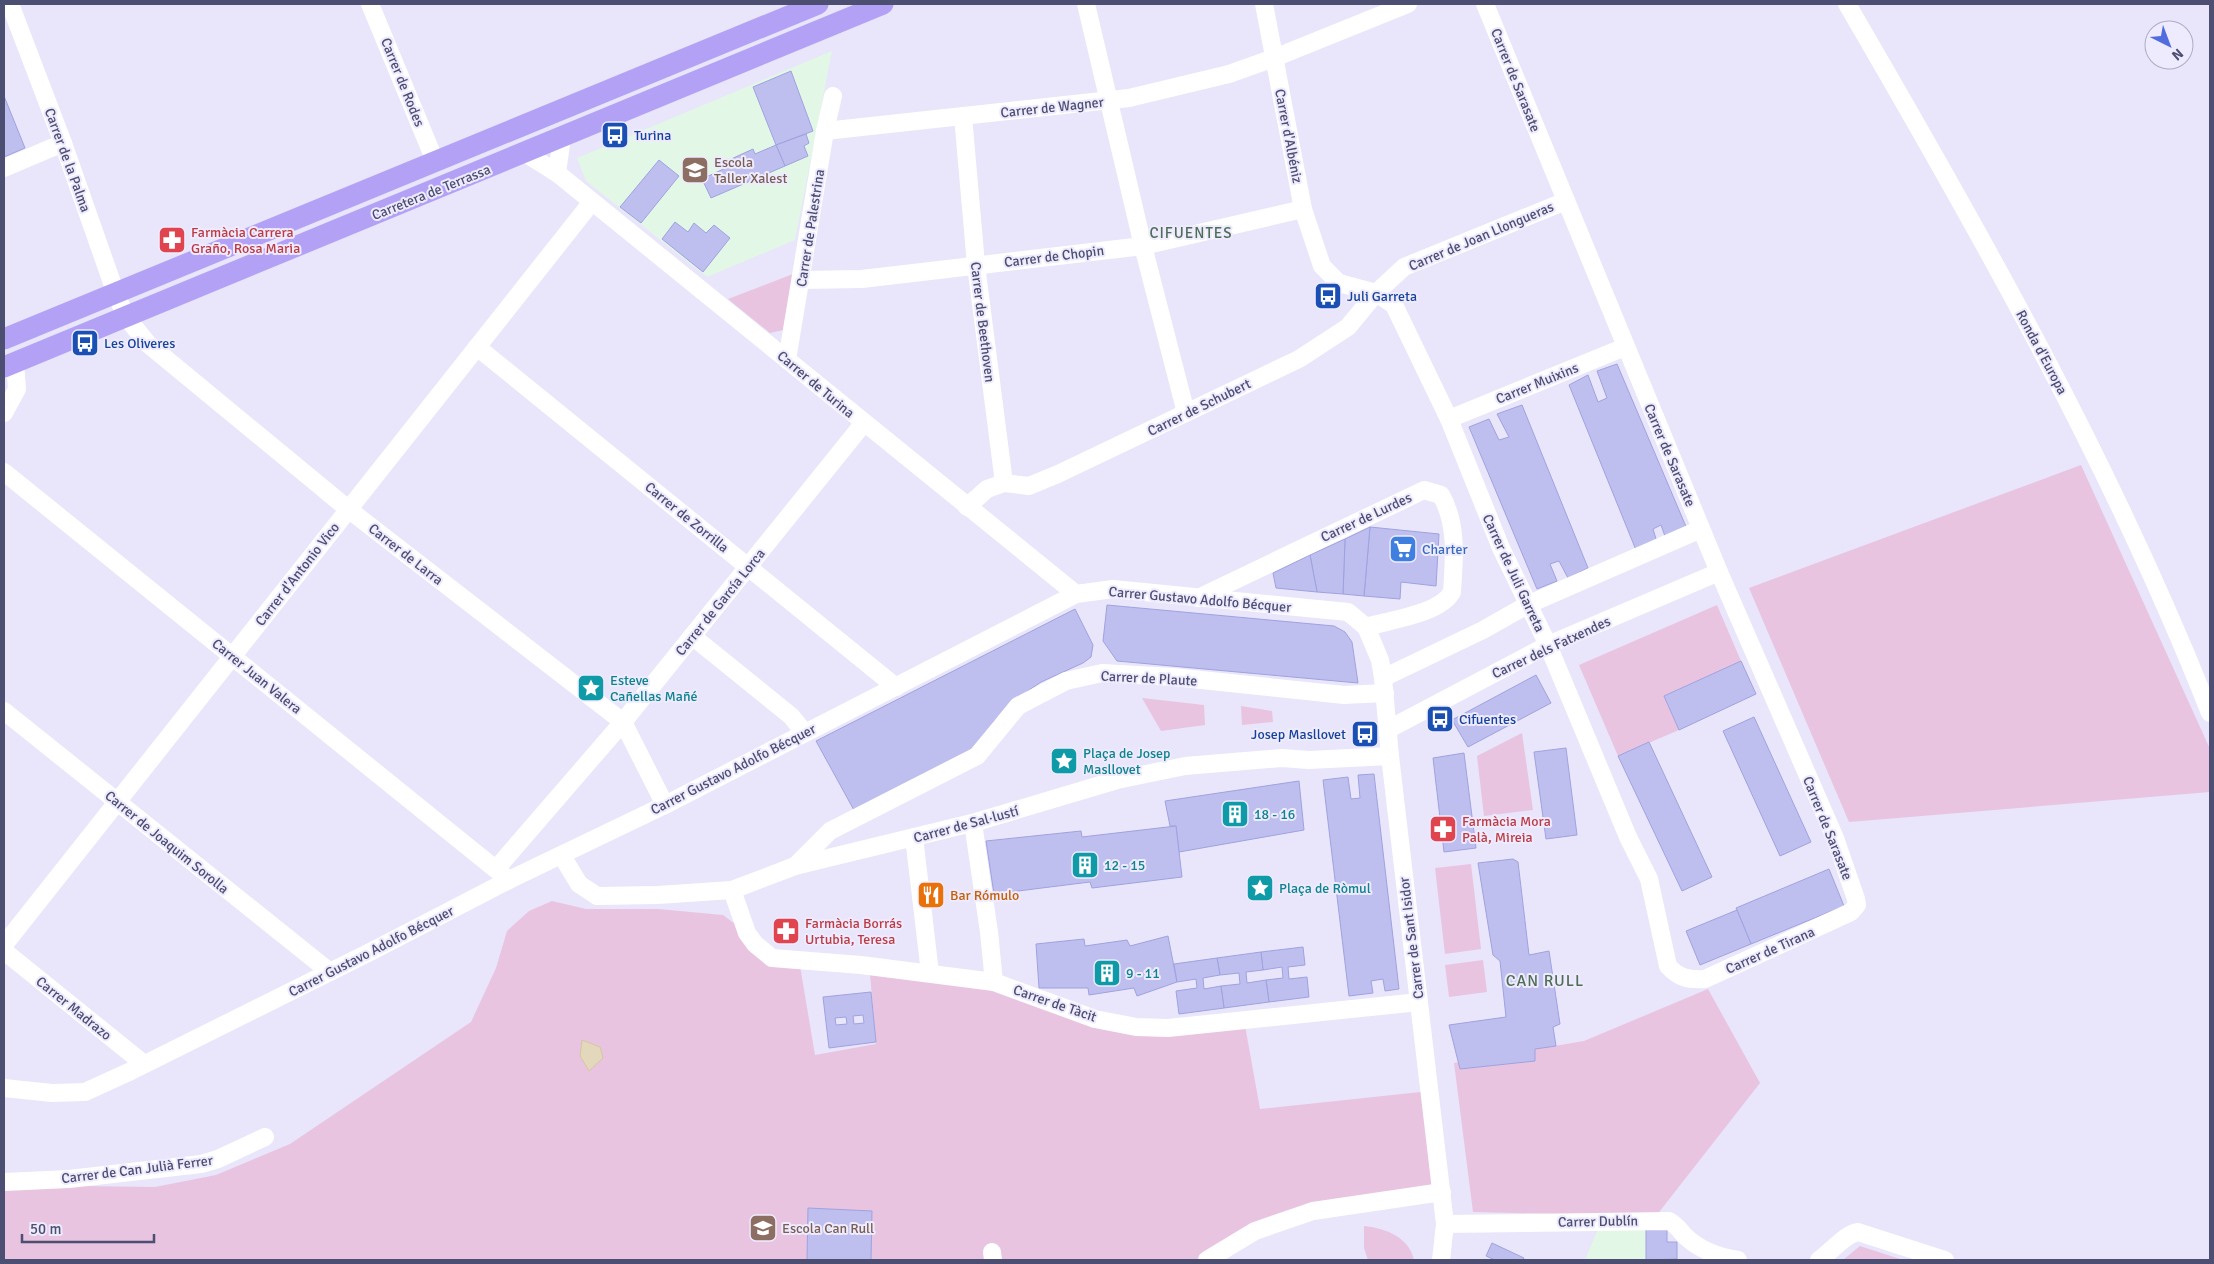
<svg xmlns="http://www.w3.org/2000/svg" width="2214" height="1264" font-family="Signika,sans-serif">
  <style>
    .education { fill: #e2f7e6 }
    .green { fill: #e8c4e1 }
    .water { fill: #e3d8bb; stroke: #d4c7a1 }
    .building { fill: #bebfef; stroke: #9fa2e0; fill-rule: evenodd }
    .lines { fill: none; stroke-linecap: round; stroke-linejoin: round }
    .minor { stroke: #fff; stroke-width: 18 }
    .major { stroke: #b3a1f6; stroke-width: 21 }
    .labels { text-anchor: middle; stroke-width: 4; stroke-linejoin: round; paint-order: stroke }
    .street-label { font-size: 14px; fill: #4c4e72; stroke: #efebfe }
    .transit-label { font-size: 14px; fill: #164399; stroke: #efebfe; text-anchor: start }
    .education-label { font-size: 14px; fill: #785e54; stroke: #efebfe; text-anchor: start }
    .health-label { font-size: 14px; fill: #be3a42; stroke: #efebfe; text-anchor: start }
    .shop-label { font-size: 14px; fill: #366cbe; stroke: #efebfe; text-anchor: start }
    .culture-label { font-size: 14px; fill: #0d838f; stroke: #efebfe; text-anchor: start }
    .food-label { font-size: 14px; fill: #c56008; stroke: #efebfe; text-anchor: start }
    .neighbourhood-label { font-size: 15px; letter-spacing: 1px; fill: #4e6d56; stroke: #efebfe }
    .quarter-label { font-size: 16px; letter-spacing: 1px; fill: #4e6d56; stroke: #efebfe }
  </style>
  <rect width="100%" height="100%" fill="#e9e5fb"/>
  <g class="education">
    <path d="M832,51L795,240L707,277L586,181L577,158Z"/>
    <path d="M1667,1229V1242H1677V1260H1585L1597,1231Z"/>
  </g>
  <g class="green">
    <path d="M793,274L783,330L770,333L728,299Z"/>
    <path d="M2081,465L2210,749V792L1849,822L1749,588Z"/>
    <path d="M1717,605L1741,661L1664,696L1679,730L1618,756L1579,665Z"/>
    <path d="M1142,698L1204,705L1205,725L1161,731Z"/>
    <path d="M1241,706L1272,711L1273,722L1242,725Z"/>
    <path d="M1522,733L1533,810L1484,816L1477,756Z"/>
    <path d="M1471,864L1481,949L1445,954L1435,868Z"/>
    <path d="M552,901L586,909H658L723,915L747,933L755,944L799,960L815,1055L876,1044L870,974L930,973L1095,1019L1244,1020L1260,1109L1430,1091L1442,1192L1313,1211L1207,1260H4V1190L78,1186L155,1187L216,1175L290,1144L471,1022L496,968L507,931L529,911Z"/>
    <path d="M1483,960L1487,992L1449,997L1445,965Z"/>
    <path d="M1708,989L1760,1083L1656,1216L1473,1212L1454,1063L1584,1041Z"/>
    <path d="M1364,1226C1385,1228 1409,1237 1414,1260H1368L1364,1248Z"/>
    <path d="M1860,1246L1903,1260H1843Z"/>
  </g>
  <path class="water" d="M582,1040L600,1047L603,1058L589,1071L580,1056Z"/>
  <g class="building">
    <path d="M791,71L813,131L776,145L753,87Z"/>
    <path d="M4,96L25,148L4,157Z"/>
    <path d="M806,134L809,143L804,146L808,156L785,166L776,145Z"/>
    <path d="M776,145L785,166L711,198L702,179L732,165L729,160L753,149L755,154Z"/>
    <path d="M659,160L679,176L641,223L620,207Z"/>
    <path d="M675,222L688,232L694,223L706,233L714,225L730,238L703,272L662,239Z"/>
    <path d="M1617,364L1687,529L1666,539L1661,525L1653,529L1657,542L1636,550L1569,385L1588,375L1598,402L1607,398L1597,371Z"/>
    <path d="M1522,405L1588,568L1568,578L1559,561L1550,564L1557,581L1537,589L1469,427L1489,419L1499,440L1509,437L1497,414Z"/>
    <path d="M1370,527L1439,534L1436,586L1401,582L1400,599L1364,596Z"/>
    <path d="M1370,527L1364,596L1343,594L1345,539Z"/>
    <path d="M1345,539L1343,594L1317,592L1310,555Z"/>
    <path d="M1310,555L1317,592L1276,588L1273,573Z"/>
    <path d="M1107,605L1334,626L1345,632L1352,642L1358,683L1117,661L1103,641Z"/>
    <path d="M1075,609L1093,645L1091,657L1083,663L1041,682L1016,699L995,720L968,755L855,812L816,741Z"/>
    <path d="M1741,661L1756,694L1679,730L1664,696Z"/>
    <path d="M1536,675L1551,703L1468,747L1452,720Z"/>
    <path d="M1754,717L1811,842L1780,856L1723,731Z"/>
    <path d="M1649,742L1712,877L1682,891L1618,756Z"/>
    <path d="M1566,748L1577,835L1546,839L1534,752Z"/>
    <path d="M1464,753L1476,848L1444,852L1433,758Z"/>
    <path d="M1374,774L1399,989L1385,991L1383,979L1371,981L1373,993L1349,996L1323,780L1348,777L1351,799L1360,798L1358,775Z"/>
    <path d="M1299,781L1304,830L1179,852L1176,826H1170L1165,801Z"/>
    <path d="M1176,826L1182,877L1092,888L1090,882L994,894L986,841L1081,831L1082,837Z"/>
    <path d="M1513,859L1518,862L1529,955L1549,951L1560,1024L1553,1027L1556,1046L1535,1049V1061L1460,1069L1449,1025L1506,1017L1500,961L1493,955L1478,863Z"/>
    <path d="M1829,869L1844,906L1751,944L1736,908Z"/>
    <path d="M1737,910L1751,944L1700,965L1686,931Z"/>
    <path d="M1168,936L1177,982L1137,996L1134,988L1089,995L1088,988H1039L1036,944L1084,939L1085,946L1127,940L1130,946Z"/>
    <path d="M1303,947L1305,965L1288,967L1289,979L1307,977L1309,997L1269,1002L1266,980L1283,978L1282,967L1263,970L1261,952Z"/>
    <path d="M1261,952L1263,970L1246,972L1247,983L1266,980L1269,1002L1224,1008L1221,986L1240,984L1239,973L1220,975L1217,958Z"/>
    <path d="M1217,958L1220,975L1203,978L1204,989L1221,986L1224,1008L1179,1014L1176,991L1197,988L1196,979L1177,982L1174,964Z"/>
    <path d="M871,992L876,1042L829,1048L823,997ZM863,1015L864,1023L854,1024L853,1016ZM846,1017L847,1024L836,1025L835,1018Z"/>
    <path d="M808,1208L872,1211L871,1260H807Z"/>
    <path d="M1646,1229H1667V1242H1677V1259L1646,1260Z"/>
    <path d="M1492,1243L1524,1258L1523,1260H1495L1486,1256Z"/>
  </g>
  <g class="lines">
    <g class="minor">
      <path d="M10,4L63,143L116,294L126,317L148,344L348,509L623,722L665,805"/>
      <path d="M370,4L435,161"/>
      <path d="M1086,4L1143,246L1186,413"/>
      <path d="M1264,4L1303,209L1322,266L1339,283L1376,293L1394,305L1449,419L1501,548L1548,645L1628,837L1649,879L1668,966C1679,978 1688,980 1705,979L1851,912L1857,905L1856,899L1835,838L1719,572L1485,4"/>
      <path d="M1847,4C1981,234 2112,465 2210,713"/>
      <path d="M963,116L976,265L1004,483"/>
      <path d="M825,131L1129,98L1229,74L1274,58L1408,4"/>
      <path d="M525,153L557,173L1076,594"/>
      <path d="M4,168L63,143"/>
      <path d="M557,173L562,137"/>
      <path d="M802,280L862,279L1143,246L1303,209"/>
      <path d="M477,347L896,687"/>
      <path d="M787,360L825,131L833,96"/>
      <path d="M4,413L17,389L15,363"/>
      <path d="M1449,419L1625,347"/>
      <path d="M4,472L509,880"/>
      <path d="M967,507L987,489L1004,483L1029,486L1058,474L1299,359L1348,327L1376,293L1404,267L1566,201"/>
      <path d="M1198,598L1424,490L1441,495C1458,525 1454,559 1452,592C1440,614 1390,620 1366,627"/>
      <path d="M692,636L791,716L804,732"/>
      <path d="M1383,678L1483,630L1527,605L1701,529"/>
      <path d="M4,711L330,972"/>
      <path d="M1387,730L1548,645L1719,572"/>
      <path d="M973,823L989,932L994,982"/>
      <path d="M914,837L930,973"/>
      <path d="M562,856L579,884L597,896L658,895L732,890L795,866L976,822L1117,780L1185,766L1282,758L1309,760L1390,756"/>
      <path d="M795,866L830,831L977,756L1018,706L1066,681L1102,673L1173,677L1344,695L1385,693"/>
      <path d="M496,869L623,722L863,424"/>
      <path d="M732,890L747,933L755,944L772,958L861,965L994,982L1095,1019L1136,1027L1168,1028L1419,1002"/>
      <path d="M4,945L591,203"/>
      <path d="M4,951L144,1064"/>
      <path d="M4,1088L52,1093L85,1092L131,1071L374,950L509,880L665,805L1076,594L1113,589L1348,612L1366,627L1380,660L1383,678L1390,756L1445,1224L1441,1260"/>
      <path d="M4,1182L69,1179L201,1164L218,1159L265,1137"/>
      <path d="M1445,1224L1669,1221C1677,1225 1680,1231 1686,1237C1700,1250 1719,1257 1738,1260"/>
      <path d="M992,1252L993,1260"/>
      <path d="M1207,1260L1255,1231L1313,1211L1442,1192"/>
      <path d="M1819,1260C1831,1252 1845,1234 1858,1232L1945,1260"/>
    </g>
    <g class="major">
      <path d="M4,339L818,4"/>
      <path d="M4,367L883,4"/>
    </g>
  </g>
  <defs>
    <g id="bus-square" transform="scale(1.4375)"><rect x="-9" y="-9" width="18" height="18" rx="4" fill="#1a4fb4" stroke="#efebfe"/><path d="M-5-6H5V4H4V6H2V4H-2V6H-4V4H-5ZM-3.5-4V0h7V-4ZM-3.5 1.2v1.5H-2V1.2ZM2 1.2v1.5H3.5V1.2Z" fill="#fff"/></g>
    <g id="school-square" transform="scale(1.4375)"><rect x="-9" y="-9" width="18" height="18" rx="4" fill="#8d6e63" stroke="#efebfe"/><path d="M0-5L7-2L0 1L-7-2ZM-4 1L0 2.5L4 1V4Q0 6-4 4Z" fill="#fff"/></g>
    <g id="pharmacy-square" transform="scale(1.4375)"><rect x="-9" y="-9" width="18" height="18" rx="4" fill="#e0444e" stroke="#efebfe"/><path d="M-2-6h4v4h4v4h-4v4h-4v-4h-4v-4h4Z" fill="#fff"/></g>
    <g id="supermarket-square" transform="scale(1.4375)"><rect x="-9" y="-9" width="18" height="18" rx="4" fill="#3f7fe0" stroke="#efebfe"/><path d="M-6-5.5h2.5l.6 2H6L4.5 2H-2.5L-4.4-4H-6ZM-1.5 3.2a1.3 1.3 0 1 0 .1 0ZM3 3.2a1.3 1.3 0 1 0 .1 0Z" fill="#fff"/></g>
    <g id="sight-square" transform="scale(1.4375)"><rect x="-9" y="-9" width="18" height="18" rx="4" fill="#0f9aa8" stroke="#efebfe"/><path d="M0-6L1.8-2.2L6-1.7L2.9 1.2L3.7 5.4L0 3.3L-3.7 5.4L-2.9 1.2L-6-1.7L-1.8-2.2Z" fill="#fff"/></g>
    <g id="building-square" transform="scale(1.4375)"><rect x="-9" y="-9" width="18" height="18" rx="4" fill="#0f9aa8" stroke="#efebfe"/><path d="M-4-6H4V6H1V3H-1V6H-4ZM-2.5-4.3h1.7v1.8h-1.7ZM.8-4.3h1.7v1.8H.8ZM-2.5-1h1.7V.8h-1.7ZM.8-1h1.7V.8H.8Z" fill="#fff"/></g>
    <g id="restaurant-square" transform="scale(1.4375)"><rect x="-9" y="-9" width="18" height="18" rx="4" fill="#e8710a" stroke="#efebfe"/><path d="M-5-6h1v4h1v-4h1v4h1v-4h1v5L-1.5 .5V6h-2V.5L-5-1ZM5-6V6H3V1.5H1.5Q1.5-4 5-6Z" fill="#fff"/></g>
  </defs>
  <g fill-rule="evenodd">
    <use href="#bus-square" x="615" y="135"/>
    <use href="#school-square" x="695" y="170"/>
    <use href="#pharmacy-square" x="172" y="240"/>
    <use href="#bus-square" x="1328" y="296"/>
    <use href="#bus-square" x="85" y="343"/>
    <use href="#supermarket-square" x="1403" y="549"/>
    <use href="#sight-square" x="591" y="688"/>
    <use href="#bus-square" x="1440" y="719"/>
    <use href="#bus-square" x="1365" y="734"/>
    <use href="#sight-square" x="1064" y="761"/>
    <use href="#building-square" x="1235" y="814"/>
    <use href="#pharmacy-square" x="1443" y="829"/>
    <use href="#building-square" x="1085" y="865"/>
    <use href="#sight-square" x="1260" y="888"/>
    <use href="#restaurant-square" x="931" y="895"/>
    <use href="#pharmacy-square" x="786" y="931"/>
    <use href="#building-square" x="1107" y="973"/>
    <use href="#school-square" x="763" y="1228"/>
  </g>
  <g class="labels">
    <g class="street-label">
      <text transform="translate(1516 80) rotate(68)" y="5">Carrer de Sarasate</text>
      <text transform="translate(403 82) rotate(68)" y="5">Carrer de Rodes</text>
      <text transform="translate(1052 107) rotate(-6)" y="5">Carrer de Wagner</text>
      <text transform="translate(1289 136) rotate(79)" y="5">Carrer d'Albéniz</text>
      <text transform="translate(68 160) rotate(70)" y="5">Carrer de la Palma</text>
      <text transform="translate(431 192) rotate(-22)" y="5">Carretera de Terrassa</text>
      <text transform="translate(810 228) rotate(-81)" y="5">Carrer de Palestrina</text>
      <text transform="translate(1481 236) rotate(-23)" y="5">Carrer de Joan Llongueras</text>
      <text transform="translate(1054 256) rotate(-7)" y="5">Carrer de Chopin</text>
      <text transform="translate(983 322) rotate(83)" y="5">Carrer de Beethoven</text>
      <text transform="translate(2042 352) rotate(62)" y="5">Ronda d'Europa</text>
      <text transform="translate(1537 383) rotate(-22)" y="5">Carrer Muixins</text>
      <text transform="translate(816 384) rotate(40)" y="5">Carrer de Turina</text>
      <text transform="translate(1199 407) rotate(-26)" y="5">Carrer de Schubert</text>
      <text transform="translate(1670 455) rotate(67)" y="5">Carrer de Sarasate</text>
      <text transform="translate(687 517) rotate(39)" y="5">Carrer de Zorrilla</text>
      <text transform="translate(1366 517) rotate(-25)" y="5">Carrer de Lurdes</text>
      <text transform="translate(406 554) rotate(38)" y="5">Carrer de Larra</text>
      <text transform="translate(1514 573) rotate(65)" y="5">Carrer de Juli Garreta</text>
      <text transform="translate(297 574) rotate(-52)" y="5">Carrer d'Antonio Vico</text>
      <text transform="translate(1200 599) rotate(5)" y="5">Carrer Gustavo Adolfo Bécquer</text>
      <text transform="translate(720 602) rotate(-51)" y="5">Carrer de García Lorca</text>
      <text transform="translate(1551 647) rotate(-25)" y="5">Carrer dels Fatxendes</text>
      <text transform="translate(257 676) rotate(39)" y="5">Carrer Juan Valera</text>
      <text transform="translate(1149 678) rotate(3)" y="5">Carrer de Plaute</text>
      <text transform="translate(733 769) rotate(-27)" y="5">Carrer Gustavo Adolfo Bécquer</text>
      <text transform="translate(966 824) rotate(-15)" y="5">Carrer de Sal·lustí</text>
      <text transform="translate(1828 828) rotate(68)" y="5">Carrer de Sarasate</text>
      <text transform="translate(167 842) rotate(39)" y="5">Carrer de Joaquim Sorolla</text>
      <text transform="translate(1411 938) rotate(-97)" y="5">Carrer de Sant Isidor</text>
      <text transform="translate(1770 950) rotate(-24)" y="5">Carrer de Tirana</text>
      <text transform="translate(371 951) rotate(-27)" y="5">Carrer Gustavo Adolfo Bécquer</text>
      <text transform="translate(1055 1003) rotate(19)" y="5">Carrer de Tàcit</text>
      <text transform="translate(74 1008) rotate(39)" y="5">Carrer Madrazo</text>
      <text transform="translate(137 1169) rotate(-7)" y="5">Carrer de Can Julià Ferrer</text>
      <text transform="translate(1598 1221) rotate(-1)" y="5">Carrer Dublín</text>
    </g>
    <g class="transit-label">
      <text x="634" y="140">Turina</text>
      <text x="1347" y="301">Juli Garreta</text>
      <text x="104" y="348">Les Oliveres</text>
      <text x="1459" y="724">Cifuentes</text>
      <text x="1346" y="739" text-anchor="end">Josep Masllovet</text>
    </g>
    <g class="education-label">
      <text x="714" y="167">Escola<tspan x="714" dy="16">Taller Xalest</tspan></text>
      <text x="782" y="1233">Escola Can Rull</text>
    </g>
    <g class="health-label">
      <text x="191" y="237">Farmàcia Carrera<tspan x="191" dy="16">Graño, Rosa Maria</tspan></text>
      <text x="1462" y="826">Farmàcia Mora<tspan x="1462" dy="16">Palà, Mireia</tspan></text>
      <text x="805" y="928">Farmàcia Borrás<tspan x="805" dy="16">Urtubia, Teresa</tspan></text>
    </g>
    <g class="shop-label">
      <text x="1422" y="554">Charter</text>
    </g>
    <g class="culture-label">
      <text x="610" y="685">Esteve<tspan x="610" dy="16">Cañellas Mañé</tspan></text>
      <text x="1083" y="758">Plaça de Josep<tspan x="1083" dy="16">Masllovet</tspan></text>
      <text x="1254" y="819">18 - 16</text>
      <text x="1104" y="870">12 - 15</text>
      <text x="1279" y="893">Plaça de Ròmul</text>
      <text x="1126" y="978">9 - 11</text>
    </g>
    <g class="food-label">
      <text x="950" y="900">Bar Rómulo</text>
    </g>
    <g class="neighbourhood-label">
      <text x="1191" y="238">CIFUENTES</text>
    </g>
    <g class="quarter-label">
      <text x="1545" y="986">CAN RULL</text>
    </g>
  </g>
  <rect width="2214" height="1264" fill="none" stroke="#4c4e72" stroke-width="10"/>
  <g transform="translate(2169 45) rotate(138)"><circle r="24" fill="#efebfe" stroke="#aeacc6"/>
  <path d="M0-4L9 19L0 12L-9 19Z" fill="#516cde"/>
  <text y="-8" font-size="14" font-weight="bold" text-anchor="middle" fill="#4c4e72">N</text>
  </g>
  <path d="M22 1234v8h132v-8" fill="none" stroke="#4c4e72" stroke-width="2.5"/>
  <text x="30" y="1234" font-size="15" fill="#4c4e72" stroke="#efebfe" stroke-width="4" paint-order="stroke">50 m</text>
</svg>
